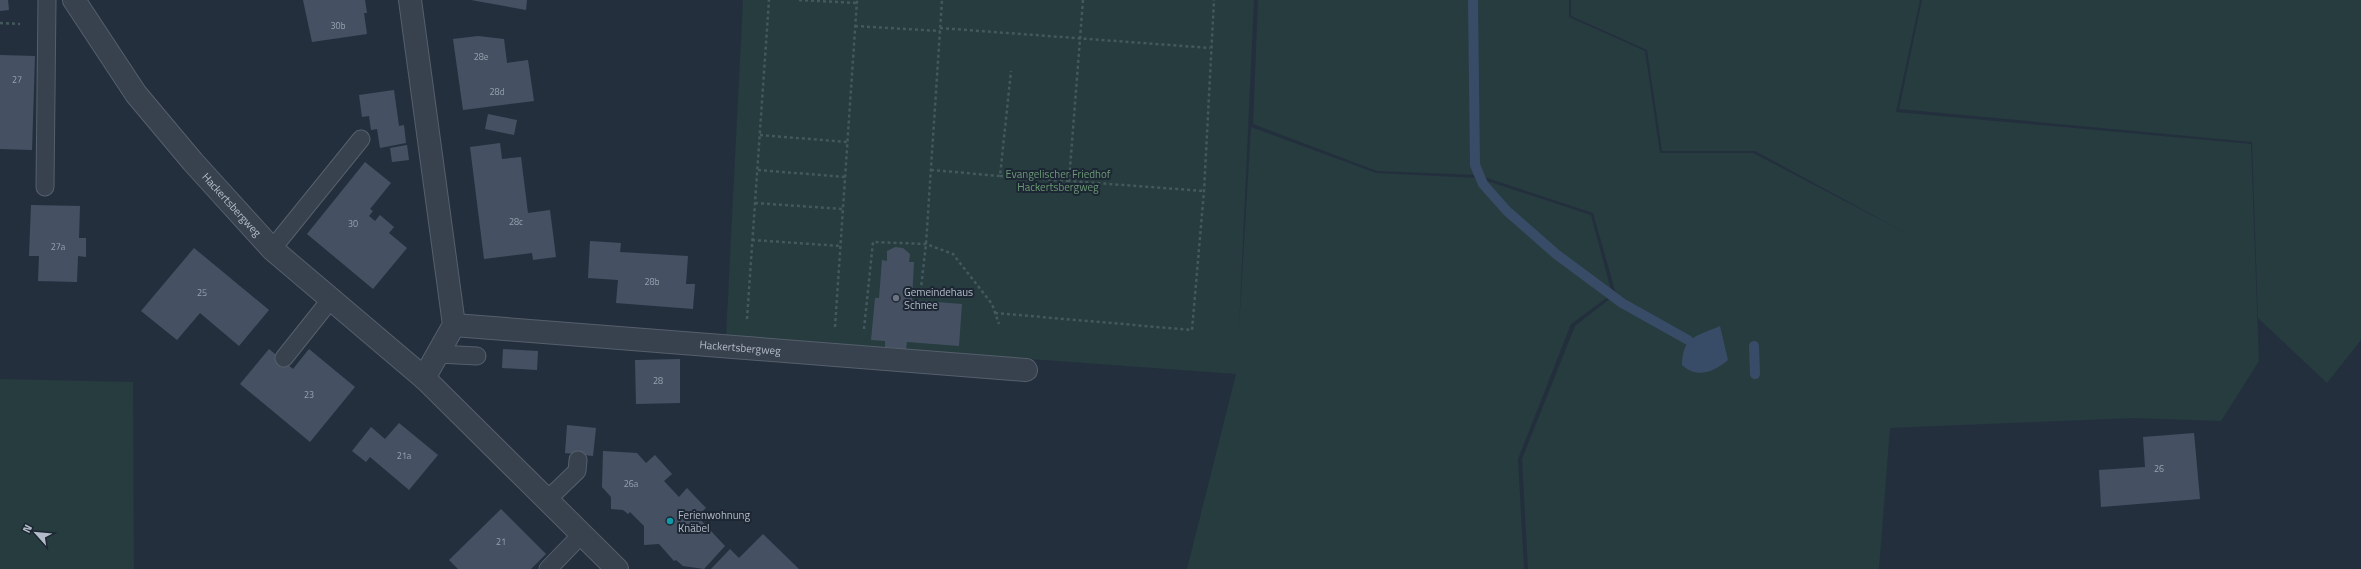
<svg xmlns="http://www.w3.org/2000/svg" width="2361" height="569" font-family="'Titillium Web',sans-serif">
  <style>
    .green { fill: #263c3f }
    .water { fill: #394c67 }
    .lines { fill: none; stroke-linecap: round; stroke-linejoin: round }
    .stream { stroke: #394c67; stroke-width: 10 }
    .building { fill: #455162 }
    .service-casing { stroke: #565f6c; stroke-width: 19 }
    .minor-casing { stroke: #565f6c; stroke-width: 24 }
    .path { stroke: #44595c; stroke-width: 2.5; stroke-dasharray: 3 3; stroke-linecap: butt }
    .service { stroke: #38414e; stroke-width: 17 }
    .minor { stroke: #38414e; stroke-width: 22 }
    .worship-dot { fill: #6b7280; stroke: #1d2633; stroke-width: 1.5 }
    .culture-dot { fill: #0f9aa8; stroke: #1d2633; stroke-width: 1.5 }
    .labels { text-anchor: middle; stroke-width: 4; stroke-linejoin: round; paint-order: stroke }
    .number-label { font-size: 9px; fill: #98a1af }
    .park-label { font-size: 11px; fill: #6b9a76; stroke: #1d2633 }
    .street-label { font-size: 11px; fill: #b4bcc9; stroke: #1d2633 }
    .poi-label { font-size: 11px; fill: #b4bcc9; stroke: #1d2633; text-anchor: start }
  </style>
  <rect width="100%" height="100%" fill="#242f3e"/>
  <g class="green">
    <path d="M743,0H1254L1239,328L1251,127L1376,173L1478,178L1591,215L1612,294L1571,324L1518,459L1524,569H1187L1236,374L726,337Z"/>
    <path d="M1258,0H1569V17L1645,51L1660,153H1753L1906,233L1755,151H1662L1647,50L1571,16V0H1920L1896,112L2251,144L2259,361L2221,421L2132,418L1890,428L1879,569H1528L1522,459L1575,326L1616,294L1593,213L1478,175L1377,171L1253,124Z"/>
    <path d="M1922,0H2361V340L2327,383L2258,318L2252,142L1899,109Z"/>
    <path d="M0,379L133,382L134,569H0Z"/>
  </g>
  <path class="water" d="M1720,326L1728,360C1714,372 1697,379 1682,365C1683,335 1696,337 1720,326Z"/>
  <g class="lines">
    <g class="stream">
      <path d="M1473,0L1475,165L1483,184L1507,211L1556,254L1622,303L1688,340"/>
      <path d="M1754,346L1755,374"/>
    </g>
  </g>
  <g class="building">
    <path d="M0,0H8L9,10L0,11Z"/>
    <path d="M303,0H365L367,13H364L367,34L312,42Z"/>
    <path d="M471,0H527L526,10Z"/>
    <path d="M478,36L504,39L507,63L528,60L534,101L463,110L453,39Z"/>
    <path d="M0,55L35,56L32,150L0,149Z"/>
    <path d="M394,90L399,126L404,125L406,143L380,148L377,129L371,130L369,116L362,117L359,95Z"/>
    <path d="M488,114L517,120L514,135L485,129Z"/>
    <path d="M500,143L502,159L521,157L528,213L550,210L556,257L533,260L532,253L484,259L470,147Z"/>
    <path d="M407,145L409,160L392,162L390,148Z"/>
    <path d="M365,162L391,183L370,209L373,211L369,216L375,221L380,215L394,227L389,233L407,248L373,289L307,234Z"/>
    <path d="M31,205L80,206L79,238H86V257L78,256L77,282L38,281L39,256H29Z"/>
    <path d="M590,241L621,243L620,252L688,256L686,284H695L693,309L616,303L618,280L588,278Z"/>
    <path d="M895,247L903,248L910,254L909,262H914L912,300L962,304L959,346L907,342L906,349L885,347V341L871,340L875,298H879L882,260L887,261V251Z"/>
    <path d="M194,248L269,310L239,346L200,313L177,340L141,311Z"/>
    <path d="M269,349L293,369L309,349L355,387L310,442L240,384Z"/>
    <path d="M503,349L538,351L537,370L502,368Z"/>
    <path d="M680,359V403L636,404L635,360Z"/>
    <path d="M399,423L438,455L409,490L370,457L366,462L352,451L371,427L385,439Z"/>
    <path d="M567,425L596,428L593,456L565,453Z"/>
    <path d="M2194,433L2200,499L2101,507L2099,470L2145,467L2143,437Z"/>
    <path d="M603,451L637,453L646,463L655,455L672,474L664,481L679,497L687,488L706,508L697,516L725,546L704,569L683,566L676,560L674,561L659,544L644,545V526L630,512L628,514L623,510L611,509V497L602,487Z"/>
    <path d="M501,509L546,554L531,569H458L449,560Z"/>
    <path d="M763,534L799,569H711L730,549L739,558Z"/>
  </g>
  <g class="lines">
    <g class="service-casing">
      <g id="service">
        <path d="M45,187L47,0"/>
        <path d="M272,249L361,139"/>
        <path d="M438,354L477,356"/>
        <path d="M284,358L331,299"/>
        <path d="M547,500L577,471L578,460"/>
        <path d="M548,569L582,534"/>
      </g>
    </g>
    <g class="minor-casing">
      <g id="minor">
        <path id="s1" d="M74,0L136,94L193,162L272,249L424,378L617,569"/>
        <path d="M410,0L454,325L424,378"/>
        <path id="s2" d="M454,325L1026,370"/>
      </g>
    </g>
    <g class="path">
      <path d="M799,0L857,3"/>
      <path d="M1083,0L1069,181L1204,191"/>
      <path d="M0,23L20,24"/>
      <path d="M855,26L940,31"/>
      <path d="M940,28L1210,48"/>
      <path d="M760,135L847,142"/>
      <path d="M758,170L845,177"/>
      <path d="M931,170L1000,176L1011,71"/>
      <path d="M1000,176L1069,181"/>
      <path d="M755,203L843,209"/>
      <path d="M752,240L841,246"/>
      <path d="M920,297L926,244L942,0"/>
      <path d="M995,313L1192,330L1204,191L1214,0"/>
      <path d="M747,319L769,0"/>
      <path d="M835,327L857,0"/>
      <path d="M864,329L873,242L926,244L953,254L992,304L999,324"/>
    </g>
    <use href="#service" class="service"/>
    <use href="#minor" class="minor"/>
  </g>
  <circle class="worship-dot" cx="896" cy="298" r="4"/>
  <circle class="culture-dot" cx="670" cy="521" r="4"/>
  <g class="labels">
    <g class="number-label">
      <text x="338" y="29">30b</text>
      <text x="481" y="60">28e</text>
      <text x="17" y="83">27</text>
      <text x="497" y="95">28d</text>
      <text x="516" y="225">28c</text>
      <text x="353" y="227">30</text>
      <text x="58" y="250">27a</text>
      <text x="652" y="285">28b</text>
      <text x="202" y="296">25</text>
      <text x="658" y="384">28</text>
      <text x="309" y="398">23</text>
      <text x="404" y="459">21a</text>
      <text x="2159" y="472">26</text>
      <text x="631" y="487">26a</text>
      <text x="501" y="545">21</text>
    </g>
    <g class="park-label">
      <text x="1058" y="178">Evangelischer Friedhof<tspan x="1058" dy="13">Hackertsbergweg</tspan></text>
    </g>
    <g class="street-label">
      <text dy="4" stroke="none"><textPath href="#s1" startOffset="259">Hackertsbergweg</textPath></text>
      <text dy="4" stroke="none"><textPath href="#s2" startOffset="287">Hackertsbergweg</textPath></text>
    </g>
    <g class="poi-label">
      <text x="904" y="296">Gemeindehaus<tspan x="904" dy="13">Schnee</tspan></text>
      <text x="678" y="519">Ferienwohnung<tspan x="678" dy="13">Knäbel</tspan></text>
    </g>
  </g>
  <g transform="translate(36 533) rotate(297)" stroke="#1d2633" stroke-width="3" paint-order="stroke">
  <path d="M0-3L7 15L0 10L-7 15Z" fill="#b4bcc9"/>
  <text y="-6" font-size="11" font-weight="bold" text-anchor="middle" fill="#b4bcc9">N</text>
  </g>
</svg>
